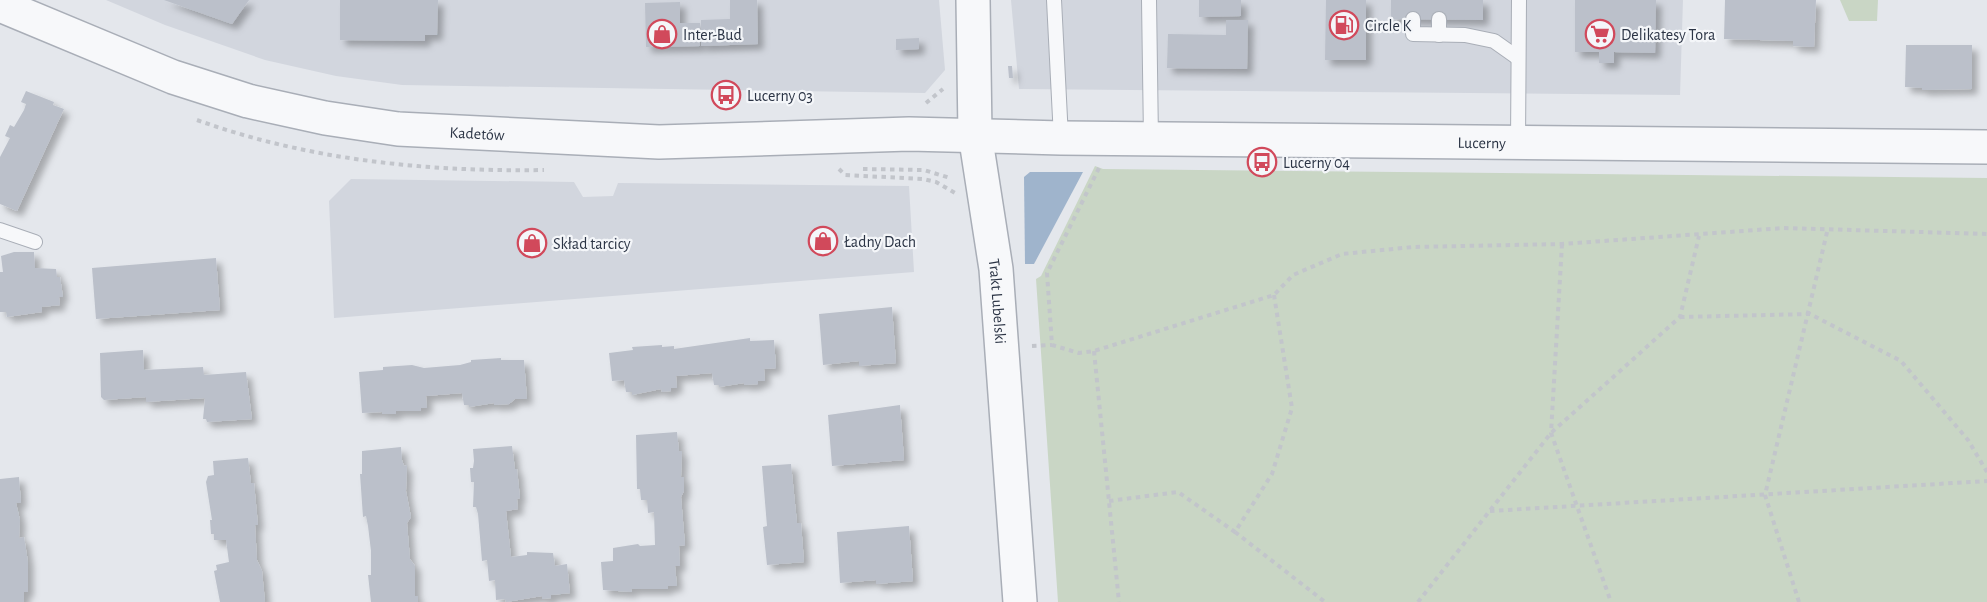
<svg xmlns="http://www.w3.org/2000/svg" width="1987" height="602" font-family="'Alegreya Sans',sans-serif">
  <style>
    .built { fill: #d2d6de }
    .green { fill: #c9d6c5 }
    .water { fill: #9fb4cc }
    .building { fill: #bbc0ca; filter: url(#shadow) }
    .lines { fill: none; stroke-linecap: round; stroke-linejoin: round }
    .service-casing { stroke: #a9aeb7; stroke-width: 16 }
    .tertiary-casing { stroke: #a9aeb7; stroke-width: 36 }
    .path { stroke: #c2c5cb; stroke-width: 4; stroke-dasharray: 4.5 4.5; stroke-linecap: butt }
    .service { stroke: #f7f8fa; stroke-width: 14 }
    .tertiary { stroke: #f7f8fa; stroke-width: 33 }
    .labels { text-anchor: middle; stroke-width: 4.5; stroke-linejoin: round; paint-order: stroke }
    .poi-label { font-size: 16px; fill: #2b3445; stroke: #f4f6f9; text-anchor: start }
    .street-label { font-size: 16px; fill: #2b3445; stroke: #f4f6f9 }
  </style>
  <defs>
    <filter id="shadow"><feDropShadow dx="5.5" dy="5.5" stdDeviation="3" flood-color="#0004"/></filter>
  </defs>
  <rect width="100%" height="100%" fill="#e4e7ec"/>
  <g class="built">
    <path d="M106,0H939L945,70L925,93L402,85L336,76L265,60L165,25Z"/>
    <path d="M1011,0H1683L1680,95L1019,89Z"/>
    <path d="M351,179L574,182L583,197L613,196L618,183L909,186L914,272L334,318L329,201Z"/>
  </g>
  <g class="green">
    <path d="M1840,0H1878L1877,21H1849Z"/>
    <path d="M1095,166L1103,169L1987,178V602H1058L1036,279L1041,276Z"/>
  </g>
  <path class="water" d="M1030,172H1083L1034,264H1025L1024,177Z"/>
  <g class="building">
    <path d="M164,0H249L232,24Z"/>
    <path d="M340,0H438L437,35H425V41L340,40Z"/>
    <path d="M730,0H757L758,44L701,46V20L730,19Z"/>
    <path d="M1199,0H1241V16L1199,17Z"/>
    <path d="M1326,0H1366V60H1325Z"/>
    <path d="M1391,0H1483V20L1391,19Z"/>
    <path d="M1575,0H1656L1655,53L1614,52V63H1599V52H1575Z"/>
    <path d="M1725,0H1816L1814,47L1793,46V41L1724,39Z"/>
    <path d="M680,2V23H700V46L646,47L645,3Z"/>
    <path d="M1226,20H1248L1247,69L1167,68L1168,34L1226,35Z"/>
    <path d="M919,38V49L896,50V39Z"/>
    <path d="M1906,45H1972V89L1922,90V88L1905,87Z"/>
    <path d="M1008,66H1012L1013,78H1009Z"/>
    <path d="M26,91L54,102L53,105L64,109L17,211L0,204V157L10,138L5,136L10,125L14,127L24,110L26,104L21,102Z"/>
    <path d="M14,252H34L35,268L56,269L57,277H60L63,297H59L60,305L42,307V312L7,317L6,312H0V272H3L1,256Z"/>
    <path d="M216,258L220,310L96,319L92,268Z"/>
    <path d="M892,307L896,363L859,366V361L823,365L819,314Z"/>
    <path d="M750,338V341L774,340L776,368L764,369L765,381H758V384L744,385V383L719,387V385H714L712,373L676,376L677,388H671V391L662,392L661,389L632,395V392H626L624,380L612,381L609,353L633,350L632,347L662,345V347L674,346V349Z"/>
    <path d="M143,350L144,370L203,367L204,375L246,372L252,419L207,422L206,419H203L205,398L146,402V397L104,400L101,397L100,353Z"/>
    <path d="M501,358V360H524L527,399H515L509,404L494,405V403L469,407V405H464L462,393L426,396L427,408H421V411H396V414H382V412L362,413L359,372L383,370V367L412,365L424,368L460,365L471,362V360Z"/>
    <path d="M900,405L904,460L832,466L828,415Z"/>
    <path d="M677,432L679,451H682L681,477H684V491L681,497L685,545L679,546L680,566H675L677,586H668V589H631L632,592L603,590L601,562L613,561V548L638,544L640,546L655,545L654,512L648,513L647,500H641L640,489H637L636,435Z"/>
    <path d="M512,446L515,469H517L520,498L517,499L518,509L506,511L511,557L527,555V552L553,553L555,566L567,564L570,593L551,595V598L542,599V596L506,602L505,599L496,600L495,580L489,581L487,560L482,561L478,514L476,507H473L474,482H471L470,468H473L474,461L473,449Z"/>
    <path d="M401,447L402,460L404,466L407,465L406,491L411,517L407,523L410,559L415,566V596H418V602H371L368,575H371V551L368,526L366,516L363,517L360,474H362V451Z"/>
    <path d="M248,458L251,483H254L258,525H255L257,560L262,571L265,602H220L214,571L217,570L216,565L229,562L226,540H214V534H211L210,520H212L206,482L208,476L214,475L213,461Z"/>
    <path d="M791,464L797,523H801L804,562L767,565L763,527L767,526L762,466Z"/>
    <path d="M19,477L21,503H16L20,520L19,538L24,537L28,562V592H24V602H0V479Z"/>
    <path d="M909,526L913,581L876,584V580L840,583L837,532Z"/>
  </g>
  <g class="lines">
    <g class="service-casing">
      <g id="service">
        <path d="M1054,0L1061,138"/>
        <path d="M1149,0L1151,139"/>
        <path d="M1413,19V34L1465,35L1494,41L1518,58"/>
        <path d="M1439,35V19"/>
        <path d="M1518,142L1519,0"/>
        <path d="M0,230L35,242"/>
      </g>
    </g>
    <g class="tertiary-casing">
      <g id="tertiary">
        <path id="s1" d="M973,0L975,134L996,269L1020,602"/>
        <path id="s2" d="M0,5L173,77L248,101L325,118L398,129L659,142L909,134L1061,138L1987,147"/>
      </g>
    </g>
    <g class="path">
      <path d="M926,103L943,89"/>
      <path d="M197,120C308,160 427,172 544,170"/>
      <path d="M1099,168L1047,273L1052,345L1079,353L1094,351L1274,295L1293,275L1342,254L1413,247L1562,244L1784,228L1987,234"/>
      <path d="M839,169L845,175L923,179L936,182L955,193"/>
      <path d="M863,169L924,170L950,178"/>
      <path d="M1562,244L1551,433L1611,602"/>
      <path d="M1680,317L1810,314L1901,361L1968,440L1987,472"/>
      <path d="M1032,346L1052,345"/>
      <path d="M1094,351L1119,602"/>
      <path d="M1109,501L1178,492L1235,532L1272,474L1292,408L1274,295"/>
      <path d="M1490,511L1987,481"/>
      <path d="M1235,532L1325,602"/>
      <path d="M1418,602L1551,433L1680,317L1699,236"/>
      <path d="M1799,602L1765,495L1828,228"/>
    </g>
    <use href="#service" class="service"/>
    <use href="#tertiary" class="tertiary"/>
  </g>
  <defs>
    <g id="fuel-ring" transform="scale(1.5)"><circle r="9.5" fill="#f4f6f9" stroke="#d1495b" stroke-width="1.5"/><path d="M-5.5-6h7V0h2V4h1.3V-2.5L3-4.5l.8-.8L6-3V5H2.5V1h-1V6h-7ZM-4.2-4.7v3.2H.2V-4.7Z" fill="#d1495b"/></g>
    <g id="shop-ring" transform="scale(1.5)"><circle r="9.5" fill="#f4f6f9" stroke="#d1495b" stroke-width="1.5"/><path d="M-5-2.5h2.3a2.7 3.5 0 0 1 5.4 0H5L5.5 6h-11ZM-1.5-2.5h3a1.5 2.3 0 0 0-3 0Z" fill="#d1495b"/></g>
    <g id="supermarket-ring" transform="scale(1.5)"><circle r="9.5" fill="#f4f6f9" stroke="#d1495b" stroke-width="1.5"/><path d="M-6-5.5h2.5l.6 2H6L4.5 2H-2.5L-4.4-4H-6ZM-1.5 3.2a1.3 1.3 0 1 0 .1 0ZM3 3.2a1.3 1.3 0 1 0 .1 0Z" fill="#d1495b"/></g>
    <g id="bus-ring" transform="scale(1.5)"><circle r="9.5" fill="#f4f6f9" stroke="#d1495b" stroke-width="1.5"/><path d="M-5-6H5V4H4V6H2V4H-2V6H-4V4H-5ZM-3.5-4V0h7V-4ZM-3.5 1.2v1.5H-2V1.2ZM2 1.2v1.5H3.5V1.2Z" fill="#d1495b"/></g>
  </defs>
  <g fill-rule="evenodd">
    <use href="#fuel-ring" x="1344" y="25"/>
    <use href="#shop-ring" x="662" y="34"/>
    <use href="#supermarket-ring" x="1600" y="34"/>
    <use href="#bus-ring" x="726" y="95"/>
    <use href="#bus-ring" x="1262" y="162"/>
    <use href="#shop-ring" x="823" y="241"/>
    <use href="#shop-ring" x="532" y="243"/>
  </g>
  <g class="labels">
    <g class="poi-label">
      <text x="1365" y="31">Circle K</text>
      <text x="683" y="40">Inter-Bud</text>
      <text x="1621" y="40">Delikatesy Tora</text>
      <text x="747" y="101">Lucerny 03</text>
      <text x="1283" y="168">Lucerny 04</text>
      <text x="844" y="247">Ładny Dach</text>
      <text x="553" y="249">Skład tarcicy</text>
    </g>
    <g class="street-label">
      <text dy="6" stroke="none"><textPath href="#s2" startOffset="498">Kadetów</textPath></text>
      <text dy="6" stroke="none"><textPath href="#s2" startOffset="1503">Lucerny</textPath></text>
      <text dy="6" stroke="none"><textPath href="#s1" startOffset="303">Trakt Lubelski</textPath></text>
    </g>
  </g>
</svg>
